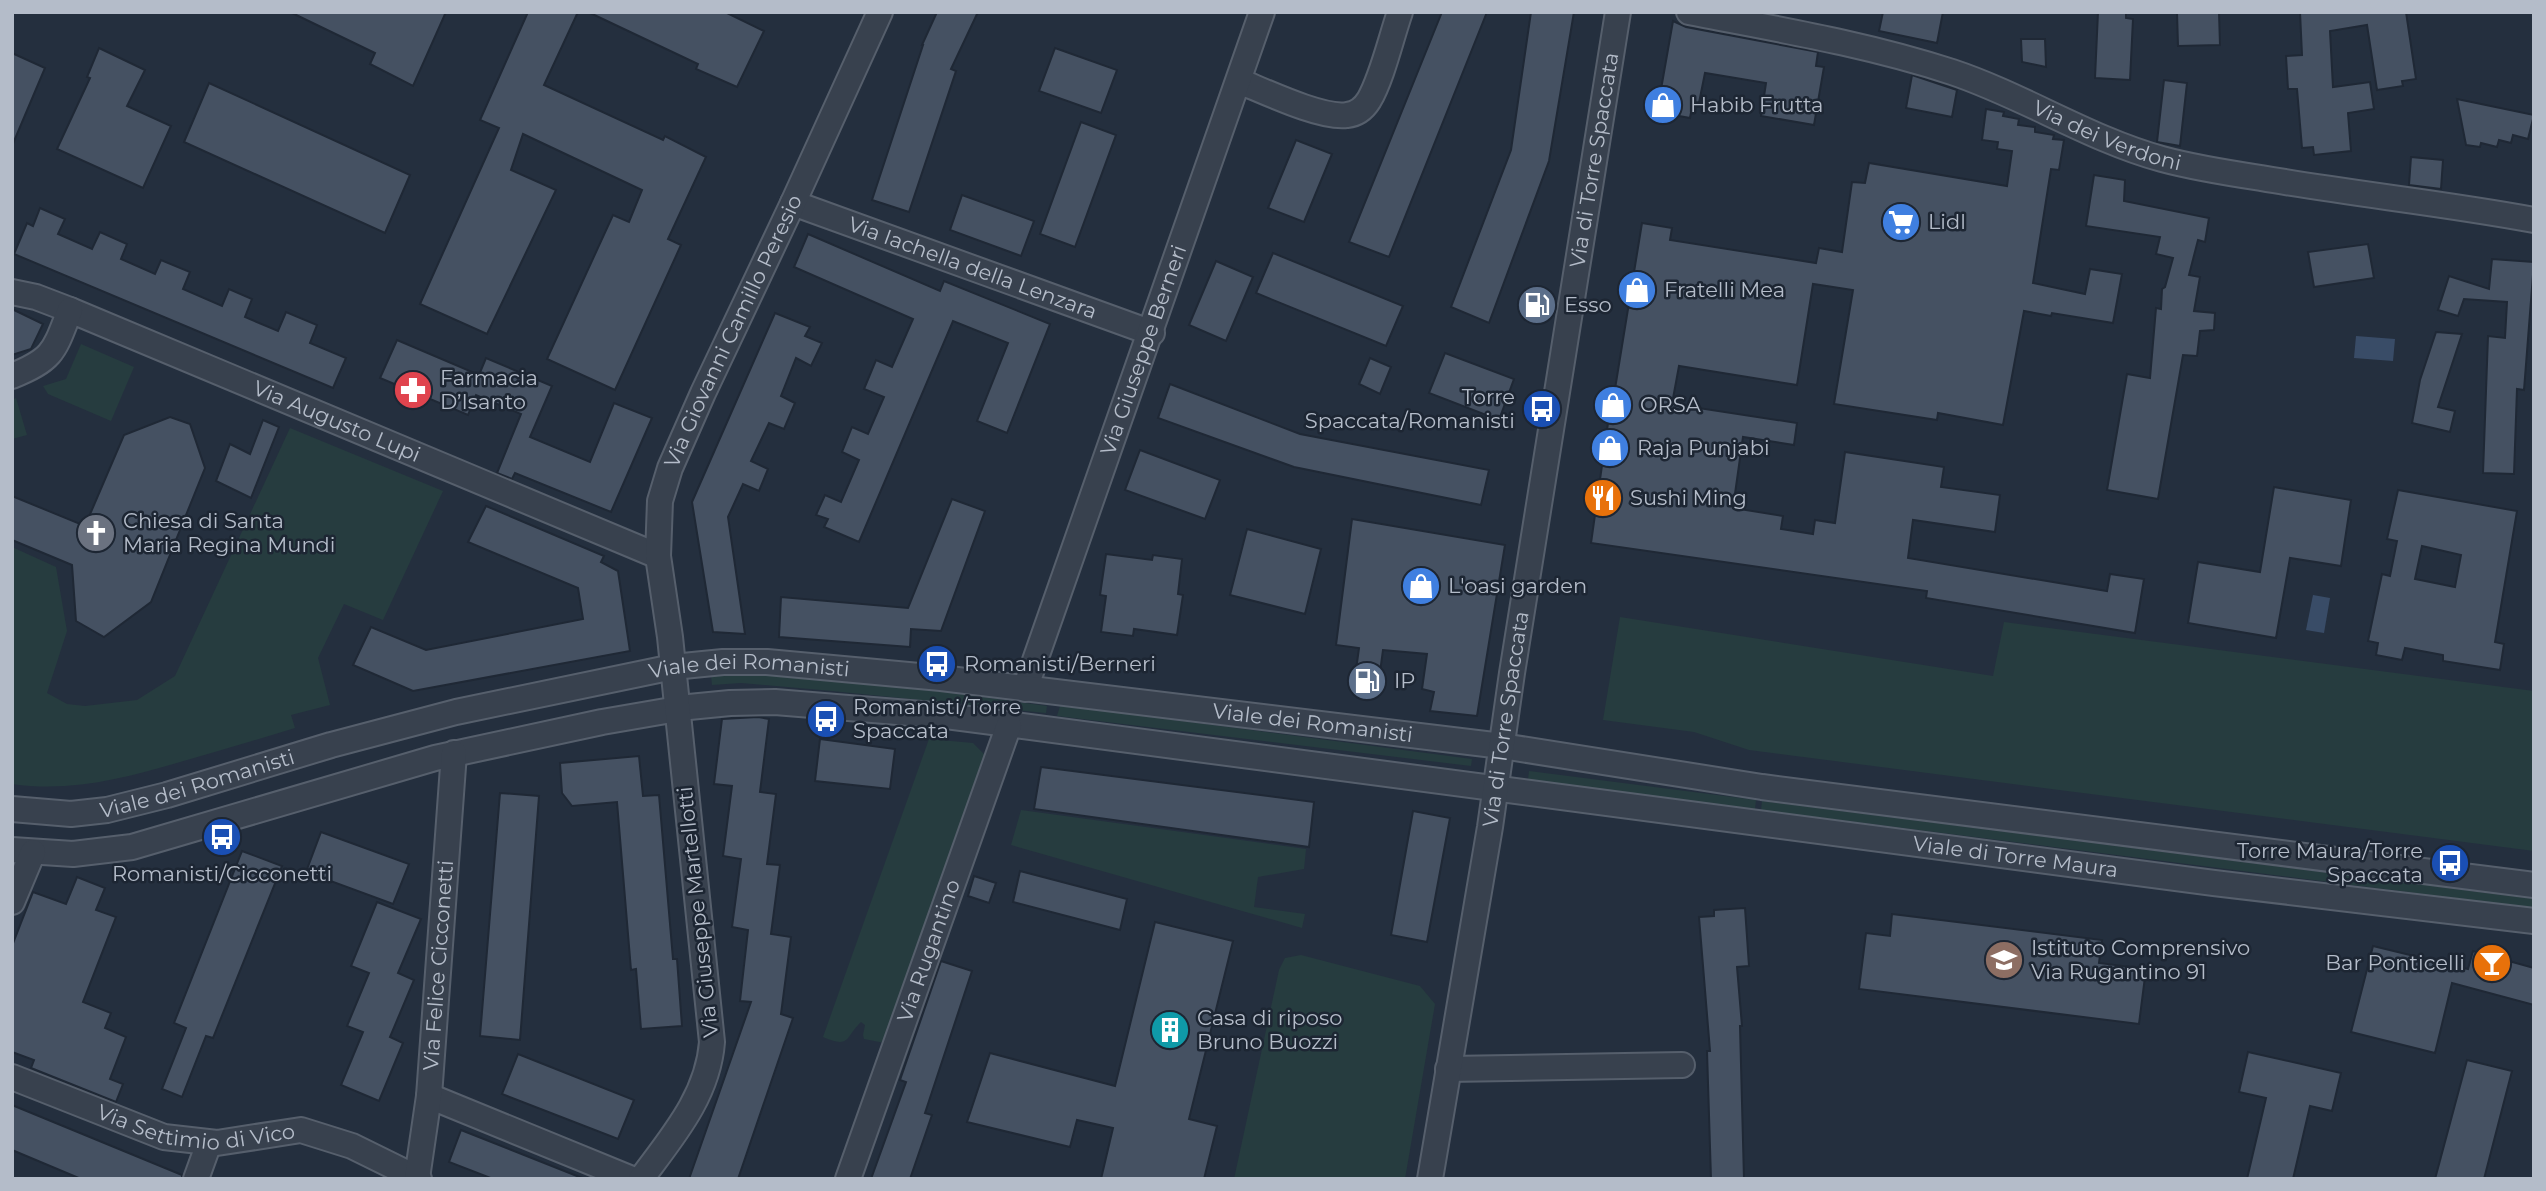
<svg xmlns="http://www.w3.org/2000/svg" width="2546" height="1191" font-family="Montserrat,sans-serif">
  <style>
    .green { fill: #263c3f }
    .water { fill: #394c67 }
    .building { fill: #455162; stroke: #1f2835; stroke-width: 2; fill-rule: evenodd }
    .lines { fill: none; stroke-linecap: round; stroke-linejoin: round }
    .minor-casing { stroke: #565f6c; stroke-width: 28 }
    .minor { stroke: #38414e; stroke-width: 24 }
    .labels { text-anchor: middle; stroke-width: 5; stroke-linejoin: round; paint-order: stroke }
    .poi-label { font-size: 21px; fill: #b4bcc9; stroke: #1d2633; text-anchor: start }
    .street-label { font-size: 21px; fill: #b4bcc9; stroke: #1d2633 }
  </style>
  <rect width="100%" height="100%" fill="#242f3e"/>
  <g class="green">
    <path d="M81,344L134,367L111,421L48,394L43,386L66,379Z"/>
    <path d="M16,398L27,435L12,439V400Z"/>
    <path d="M290,428L443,491L383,620L344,604L318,658L330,705L291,715L295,728C259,739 223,750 187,760C129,777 73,793 12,784V547L56,567L67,631L47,693L67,704L85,706L137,700L175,676Z"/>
    <path d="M1620,617L1993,676L2004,622L2534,691V851L1749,750L1694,732L1603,720Z"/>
    <path d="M745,673L932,690L1047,706L1046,713L832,691L741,683L712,685L711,675Z"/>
    <path d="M1060,706L1105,711L1472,759L1471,766L1057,716Z"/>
    <path d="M929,739L973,743L986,756L885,1043L864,1039L863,1035L865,1025L861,1022C845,1037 851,1049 823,1037Z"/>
    <path d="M1529,771L1756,800L1755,809L1528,780Z"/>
    <path d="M1762,801L2534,899V908L1761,810Z"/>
    <path d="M1021,810L1306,849L1304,869L1258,877L1254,907L1305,914L1302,928L1011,845Z"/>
    <path d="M1301,955L1420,986L1435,1004L1405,1179H1234L1279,970L1285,958Z"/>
  </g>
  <g class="water">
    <path d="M2356,336L2395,339L2393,361L2354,358Z"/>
    <path d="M2313,595L2330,598L2324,633L2306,630Z"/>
  </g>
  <g class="building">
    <path d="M290,12H446L413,86L370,64L375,53Z"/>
    <path d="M528,12H578L544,85L663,140L665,136L706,157L668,239L681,245L615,390L547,359L613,215L629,222L642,190L523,134L511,170L556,190L487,334L420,304L499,128L480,120Z"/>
    <path d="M588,12H725L764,31L737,87L696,69L698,64Z"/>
    <path d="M937,12H978L951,69L956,71L909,212L872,200L923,45H922Z"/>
    <path d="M1442,12H1487L1389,257L1349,242Z"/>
    <path d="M1531,12H1574L1549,161L1489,323L1451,307L1511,150Z"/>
    <path d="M1883,12H1943L1937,43L1879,31Z"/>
    <path d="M2098,12H2126V18L2133,19L2130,80L2095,78Z"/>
    <path d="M2177,12H2219L2220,45L2178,46Z"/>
    <path d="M2300,12H2406L2416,79L2402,81L2403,86L2377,90L2367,25L2330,31L2333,87L2370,82L2374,109L2348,113L2351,151L2314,155L2313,147L2302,148L2297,89H2288L2286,56L2302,55Z"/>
    <path d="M1673,21L1686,27L1818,52L1816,66L1824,67L1814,125L1761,116L1766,83L1705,73L1699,103L1693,102L1690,118L1657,112Z"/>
    <path d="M2021,39H2045L2046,67L2022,62Z"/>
    <path d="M99,48L145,70L127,106L171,126L143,188L57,149L90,78L87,77Z"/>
    <path d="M1055,48L1117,70L1101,113L1039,91Z"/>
    <path d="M12,53L45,68L12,146Z"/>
    <path d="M1912,75L1957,90L1952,117L1906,108Z"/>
    <path d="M2164,80L2187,83L2180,146L2157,142Z"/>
    <path d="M209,83L410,175L385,233L184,142Z"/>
    <path d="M2457,99L2534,115L2528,139L2513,135L2511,143L2499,140L2497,147L2481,143L2480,147L2466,145Z"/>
    <path d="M1986,109L2004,112L2003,116L2019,119L2018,125L2035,127V132L2054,135L2053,139L2064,140L2059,170L2051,169L2033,283L2085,294L2090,269L2122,274L2113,323L2052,313L2051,316L2024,311L2003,425L1938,413L1937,420L1834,404L1853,290L1813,284L1797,385L1679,366L1672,404L1797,423L1794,445L1743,437L1733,508L1783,516L1781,529L1813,534L1815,520L1835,523L1845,452L1944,467L1941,487L2000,495L1995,532L1913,520L1908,558L2107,591L2110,574L2144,579L2135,633L1926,598L1927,591L1591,543L1609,416H1606L1609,394L1614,395L1642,223L1672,228L1670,240L1816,263L1819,248L1842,252L1852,182L1865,183L1869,163L2007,186L2012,151L1997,149L1998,142L1982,140Z"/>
    <path d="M1081,122L1116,135L1075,247L1040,234Z"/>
    <path d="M1296,140L1332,154L1304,222L1268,208Z"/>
    <path d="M2411,157L2443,160L2441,189L2409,185Z"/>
    <path d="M2094,175L2125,180L2124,201L2209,218L2205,242L2198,240L2189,275L2200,277L2194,311L2215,313L2214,330L2200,331L2197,356L2183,355L2158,499L2107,490L2127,374L2150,378L2156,308L2161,309L2162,289L2165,287L2173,258L2156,254L2160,237L2086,226Z"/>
    <path d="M962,195L1034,221L1021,256L950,230Z"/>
    <path d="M40,208L65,219L58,234L92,249L100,232L127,244L121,259L155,274L161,260L190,272L183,289L222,306L229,289L252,299L245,317L278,331L286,312L317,325L310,343L346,358L333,388L14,254L27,223L33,226Z"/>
    <path d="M808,234L940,291L944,281L1050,324L1007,433L977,421L1008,343L953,321L859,542L824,527L828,519L816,515L825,495L841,502L859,460L842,452L852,427L868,434L884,397L864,389L876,360L892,367L913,319L794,267Z"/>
    <path d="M2368,244L2374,278L2314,287L2308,252Z"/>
    <path d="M1273,253L1403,306L1386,346L1256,293Z"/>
    <path d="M2492,259L2534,262L2524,390L2517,389L2514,474L2483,473L2488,336L2505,338L2507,302L2464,299L2458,316L2438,310L2449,276L2489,289Z"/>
    <path d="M1216,261L1253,277L1226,341L1189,325Z"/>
    <path d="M12,309L43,324L31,349L12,355Z"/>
    <path d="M775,313L810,327L805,336L822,343L811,366L796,358L781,396L795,403L784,429L769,423L751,461L768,469L759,491L743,484L728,517L745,634L713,632L692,502Z"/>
    <path d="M2436,332L2462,334L2438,407L2455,411L2450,432L2412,423L2420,380Z"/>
    <path d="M397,340L479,375L486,358L552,386L530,437L590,462L614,403L652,418L611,512L515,473L512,479L497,473L521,414L476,395L468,415L380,378Z"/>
    <path d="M1445,353L1514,379L1499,420L1429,393Z"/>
    <path d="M1370,358L1391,367L1380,394L1359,384Z"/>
    <path d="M1170,384L1300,434L1489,470L1481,505L1294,467L1158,418Z"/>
    <path d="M170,417L190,424L205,468L151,602L104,637L76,621L72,565L12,540V496L85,526L124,435Z"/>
    <path d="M263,420L279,427L251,498L216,481L230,444L250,454Z"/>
    <path d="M1140,450L1220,480L1205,519L1125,490Z"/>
    <path d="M2274,487L2351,500L2341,566L2290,558L2276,638L2188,623L2198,562L2260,572Z"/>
    <path d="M2398,490L2517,511L2495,642L2504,644L2500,670L2443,661V655L2405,648L2402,660L2376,655L2378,643L2368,641L2382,574L2390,576L2397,541L2387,539ZM2422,546L2461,555L2455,587L2415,579Z"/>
    <path d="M952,499L985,511L941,631L911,629L910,647L779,637L781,597L908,608Z"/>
    <path d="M486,506L604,556L601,562L618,571L630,651L413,691L353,665L371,627L426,650L583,619L578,588L468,542Z"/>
    <path d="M1352,519L1505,545L1477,716L1430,711L1434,692L1422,689L1427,654L1383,650L1377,695L1353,692L1359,648L1336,645Z"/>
    <path d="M1247,529L1321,549L1305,614L1230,595Z"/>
    <path d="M1106,554L1152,560L1153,555L1182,559L1178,594L1183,595L1177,635L1134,629L1133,636L1101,632L1106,596L1100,595Z"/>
    <path d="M758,717L769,719L760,792L776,794L767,864L780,865L771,934L791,937L781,1014L793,1018L738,1179H689L751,1002L740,1001L748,930L732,927L741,859L723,856L732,786L714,784L722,719Z"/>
    <path d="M820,739L895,749L890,789L815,781Z"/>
    <path d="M639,756L643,796L659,795L673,959H677L682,1026L641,1029L636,969L631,970L617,802L572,806L562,793L560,763Z"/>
    <path d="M1041,767L1314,802L1309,847L1034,809Z"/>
    <path d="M500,793L539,796L520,1040L480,1036Z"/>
    <path d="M1413,811L1450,818L1427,942L1391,935Z"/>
    <path d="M321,832L409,864L393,904L306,872Z"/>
    <path d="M242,851L282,866L213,1038L206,1036L182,1097L162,1089L186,1028L174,1023Z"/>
    <path d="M1020,871L1127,899L1120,930L1013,902Z"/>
    <path d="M974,876L996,883L989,903L968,896Z"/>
    <path d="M77,877L105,888L96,910L116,917L83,1002L111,1013L105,1028L126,1037L110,1079L123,1084L116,1102L31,1068L34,1060L12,1052V946L33,892L66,904Z"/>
    <path d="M377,902L421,919L398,973L414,980L390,1037L403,1043L379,1101L341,1085L363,1032L347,1026L369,973L351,966Z"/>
    <path d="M1745,908L1749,966L1737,967L1742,1026H1740L1744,1179H1711L1707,1051H1710L1699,917L1714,916V910Z"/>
    <path d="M1892,914L2102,940L2099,963L2146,969L2139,1024L1859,989L1866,933L1890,936Z"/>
    <path d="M1155,922L1233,941L1189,1119L1217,1126L1204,1179H1101L1113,1128L1077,1120L1070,1147L967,1122L990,1053L1115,1086Z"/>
    <path d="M2373,946L2468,969L2473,951L2534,968V1005L2452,983L2435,1053L2351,1032Z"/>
    <path d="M941,961L972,971L925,1113L932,1115L910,1179H871L906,1082L900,1080Z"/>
    <path d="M2248,1052L2341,1073L2332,1111L2310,1106L2293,1179H2247L2266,1098L2239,1092Z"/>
    <path d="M518,1054L634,1100L618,1139L502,1094Z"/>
    <path d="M2467,1060L2512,1071L2484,1179H2435Z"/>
    <path d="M12,1105L182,1175V1179H81L12,1150Z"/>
    <path d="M461,1130L582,1178V1179H493L449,1162Z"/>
  </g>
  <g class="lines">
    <g class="minor-casing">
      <g id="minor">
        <path id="s1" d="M1689,12C1776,29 1867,44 1952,72C2024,96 2089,139 2162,159C2195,168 2228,173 2261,178C2352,194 2443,203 2534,220"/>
        <path d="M1239,81C1264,91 1322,119 1347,115C1357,114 1364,108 1369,100C1382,78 1391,38 1400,12"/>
        <path id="s2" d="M793,203L1152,333"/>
        <path id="s3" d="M12,292L36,297L70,310L658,556"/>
        <path d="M12,376C54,359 54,351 70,310"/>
        <path id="s4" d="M1025,689L1262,12"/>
        <path id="s5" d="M12,809L71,814L107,810L167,795L331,745L456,712L673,667L723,662H767L941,678L1502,746L1762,787L2534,885"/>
        <path id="s6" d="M12,850L73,854L132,847L435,758L602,722L689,707L730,703L775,702L946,716L2214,883L2534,921"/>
        <path d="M12,902L33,852"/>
        <path d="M1448,1069L1682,1065"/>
        <path id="s7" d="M12,1077L164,1137L217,1143L301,1130L352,1146L419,1179"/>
        <path d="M429,1096L632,1179"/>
        <path id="s8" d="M417,1178L429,1096L454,753"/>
        <path d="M196,1179L209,1143"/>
        <path id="s9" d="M641,1179C672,1137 708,1096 712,1042L670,637L658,556L660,501L670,468L703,393L793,203L880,12"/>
        <path id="s10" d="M848,1179L1009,725"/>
        <path id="s11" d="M1430,1179L1490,827L1512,673L1618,12"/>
      </g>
    </g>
    <use href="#minor" class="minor"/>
  </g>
  <defs>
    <g id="shop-disc" transform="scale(2.0125)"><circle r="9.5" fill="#3f7fe0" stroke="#1d2633"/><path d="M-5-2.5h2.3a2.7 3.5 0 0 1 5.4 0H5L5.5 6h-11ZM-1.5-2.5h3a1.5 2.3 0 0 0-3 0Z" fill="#fff"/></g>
    <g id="supermarket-disc" transform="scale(2.0125)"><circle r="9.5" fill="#3f7fe0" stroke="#1d2633"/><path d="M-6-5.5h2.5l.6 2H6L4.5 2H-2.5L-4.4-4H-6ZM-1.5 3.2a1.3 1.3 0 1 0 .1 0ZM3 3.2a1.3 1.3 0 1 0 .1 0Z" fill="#fff"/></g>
    <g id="fuel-disc" transform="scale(2.0125)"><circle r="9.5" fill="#5c6f8a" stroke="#1d2633"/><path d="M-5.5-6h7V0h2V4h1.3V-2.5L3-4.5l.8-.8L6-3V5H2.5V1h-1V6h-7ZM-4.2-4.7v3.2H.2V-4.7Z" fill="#fff"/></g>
    <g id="pharmacy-disc" transform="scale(2.0125)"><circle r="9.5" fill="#e0444e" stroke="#1d2633"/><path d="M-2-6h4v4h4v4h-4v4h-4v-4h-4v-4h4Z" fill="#fff"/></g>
    <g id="bus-disc" transform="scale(2.0125)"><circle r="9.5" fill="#1a4fb4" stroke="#1d2633"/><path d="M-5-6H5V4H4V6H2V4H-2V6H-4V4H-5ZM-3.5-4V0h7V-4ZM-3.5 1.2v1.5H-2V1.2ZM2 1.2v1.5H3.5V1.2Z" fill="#fff"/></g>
    <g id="restaurant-disc" transform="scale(2.0125)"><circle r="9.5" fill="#e8710a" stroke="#1d2633"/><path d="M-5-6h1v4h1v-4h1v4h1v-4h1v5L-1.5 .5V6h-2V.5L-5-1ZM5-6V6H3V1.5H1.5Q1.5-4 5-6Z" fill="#fff"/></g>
    <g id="church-disc" transform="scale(2.0125)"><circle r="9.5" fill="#6b7280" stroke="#1d2633"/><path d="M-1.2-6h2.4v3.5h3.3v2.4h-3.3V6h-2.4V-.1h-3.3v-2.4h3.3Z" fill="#fff"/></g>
    <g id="school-disc" transform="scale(2.0125)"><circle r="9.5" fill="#8d6e63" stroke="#1d2633"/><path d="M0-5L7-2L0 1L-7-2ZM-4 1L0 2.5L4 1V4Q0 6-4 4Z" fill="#fff"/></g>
    <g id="bar-disc" transform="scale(2.0125)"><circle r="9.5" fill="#e8710a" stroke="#1d2633"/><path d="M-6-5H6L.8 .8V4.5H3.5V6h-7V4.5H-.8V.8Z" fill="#fff"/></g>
    <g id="building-disc" transform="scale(2.0125)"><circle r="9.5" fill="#0f9aa8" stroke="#1d2633"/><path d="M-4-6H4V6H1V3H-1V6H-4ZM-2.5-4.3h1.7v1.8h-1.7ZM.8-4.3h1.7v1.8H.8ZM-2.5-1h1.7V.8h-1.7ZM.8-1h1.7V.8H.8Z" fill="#fff"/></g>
  </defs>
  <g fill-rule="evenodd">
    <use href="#shop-disc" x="1663" y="105"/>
    <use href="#supermarket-disc" x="1901" y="222"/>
    <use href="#shop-disc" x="1637" y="290"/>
    <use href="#fuel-disc" x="1537" y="305"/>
    <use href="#pharmacy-disc" x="413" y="390"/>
    <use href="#shop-disc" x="1613" y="405"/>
    <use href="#bus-disc" x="1542" y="409"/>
    <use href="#shop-disc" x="1610" y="448"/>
    <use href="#restaurant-disc" x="1603" y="498"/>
    <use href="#church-disc" x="96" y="533"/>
    <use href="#shop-disc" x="1421" y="586"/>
    <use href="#bus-disc" x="937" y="664"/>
    <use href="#fuel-disc" x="1367" y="681"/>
    <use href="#bus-disc" x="826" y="719"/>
    <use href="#bus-disc" x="222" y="837"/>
    <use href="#bus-disc" x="2450" y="863"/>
    <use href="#school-disc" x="2004" y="960"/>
    <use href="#bar-disc" x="2492" y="963"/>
    <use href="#building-disc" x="1170" y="1030"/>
  </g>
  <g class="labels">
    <g class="poi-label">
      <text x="1690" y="112">Habib Frutta</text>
      <text x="1928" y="229">Lidl</text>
      <text x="1664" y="297">Fratelli Mea</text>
      <text x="1564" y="312">Esso</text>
      <text x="440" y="385">Farmacia<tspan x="440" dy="24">D’Isanto</tspan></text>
      <text x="1515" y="404" text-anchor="end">Torre<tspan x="1515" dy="24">Spaccata/Romanisti</tspan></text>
      <text x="1640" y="412">ORSA</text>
      <text x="1637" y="455">Raja Punjabi</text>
      <text x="1630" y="505">Sushi Ming</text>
      <text x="123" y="528">Chiesa di Santa<tspan x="123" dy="24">Maria Regina Mundi</tspan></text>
      <text x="1448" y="593">L'oasi garden</text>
      <text x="964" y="671">Romanisti/Berneri</text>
      <text x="1394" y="688">IP</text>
      <text x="853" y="714">Romanisti/Torre<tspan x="853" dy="24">Spaccata</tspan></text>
      <text x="2423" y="858" text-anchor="end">Torre Maura/Torre<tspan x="2423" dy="24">Spaccata</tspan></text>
      <text x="222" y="881" text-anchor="middle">Romanisti/Cicconetti</text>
      <text x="2031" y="955">Istituto Comprensivo<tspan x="2031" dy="24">Via Rugantino 91</tspan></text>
      <text x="2465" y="970" text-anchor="end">Bar Ponticelli</text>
      <text x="1197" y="1025">Casa di riposo<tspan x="1197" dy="24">Bruno Buozzi</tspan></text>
    </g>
    <g class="street-label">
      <text dy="7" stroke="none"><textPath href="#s1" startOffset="438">Via dei Verdoni</textPath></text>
      <text dy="7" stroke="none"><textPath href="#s11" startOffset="1032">Via di Torre Spaccata</textPath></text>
      <text dy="7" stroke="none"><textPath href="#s2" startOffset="191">Via Iachella della Lenzara</textPath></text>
      <text dy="7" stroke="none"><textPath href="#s9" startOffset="886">Via Giovanni Camillo Peresio</textPath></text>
      <text dy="7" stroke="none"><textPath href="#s4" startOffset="359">Via Giuseppe Berneri</textPath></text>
      <text dy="7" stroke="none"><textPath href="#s3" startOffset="350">Via Augusto Lupi</textPath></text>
      <text dy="7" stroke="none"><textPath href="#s5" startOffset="756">Viale dei Romanisti</textPath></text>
      <text dy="7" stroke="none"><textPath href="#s11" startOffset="466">Via di Torre Spaccata</textPath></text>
      <text dy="7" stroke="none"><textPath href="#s5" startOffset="1323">Viale dei Romanisti</textPath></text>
      <text dy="7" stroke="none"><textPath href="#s5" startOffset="189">Viale dei Romanisti</textPath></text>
      <text dy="7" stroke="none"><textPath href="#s6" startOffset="2032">Viale di Torre Maura</textPath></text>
      <text transform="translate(698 912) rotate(-96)" y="7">Via Giuseppe Martellotti</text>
      <text dy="7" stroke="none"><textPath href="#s10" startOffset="242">Via Rugantino</textPath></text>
      <text dy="7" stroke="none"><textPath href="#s8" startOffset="214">Via Felice Cicconetti</textPath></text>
      <text dy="7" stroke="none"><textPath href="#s7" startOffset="194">Via Settimio di Vico</textPath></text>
    </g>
  </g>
  <rect width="2546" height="1191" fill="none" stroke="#b4bcc9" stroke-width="28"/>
</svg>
